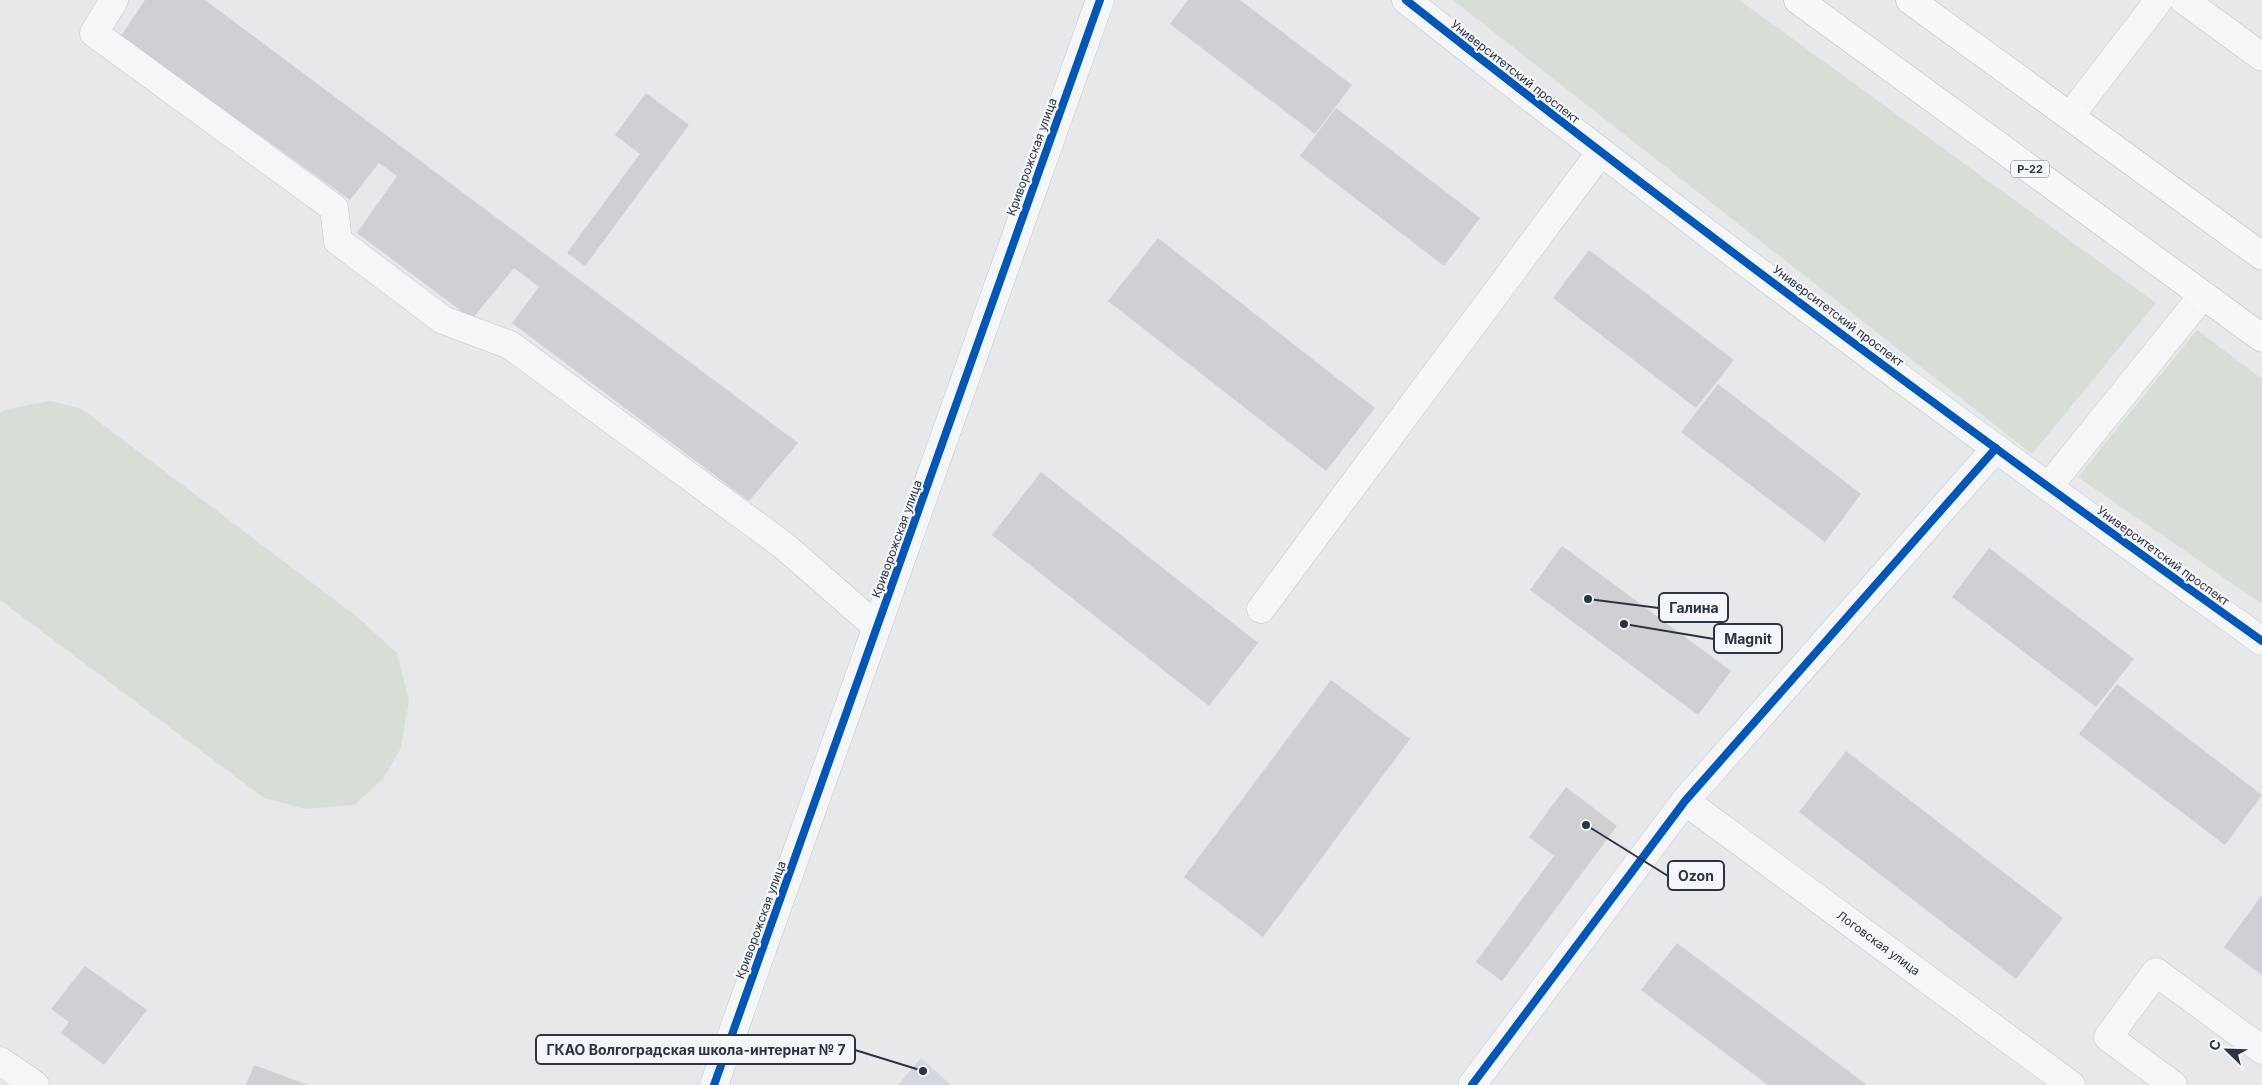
<svg xmlns="http://www.w3.org/2000/svg" width="2262" height="1085" font-family="Inter,sans-serif">
  <style>
    .built { fill: #d4d7dd }
    .green { fill: #d6ded6 }
    .building { fill: #ced0d3 }
    .lines { fill: none; stroke-linecap: round; stroke-linejoin: round }
    .minor-casing { stroke: #c4c6c8; stroke-width: 29 }
    .highway-casing { stroke: #b8bbbf; stroke-width: 29 }
    .minor { stroke: #f5f6f7; stroke-width: 28 }
    .highway { stroke: #f8f8f8; stroke-width: 28 }
    .cycleway-casing { stroke: #f4f6f9; stroke-width: 11 }
    .cycleway { stroke: #0057b8; stroke-width: 8 }
    .labels { text-anchor: middle; stroke-width: 4.5; stroke-linejoin: round; paint-order: stroke }
    .shield { fill: #f4f6f9; stroke: #676e7b; stroke-width: 1 }
    .shield-label { font-size: 11px; font-weight: bold; fill: #2b3445 }
    .street-label { font-size: 12px; fill: #2b3445; stroke: #f4f6f9 }
    .leader { fill: none; stroke: #2b3445; stroke-width: 2 }
    .callout-dot { fill: #2b3445; stroke: #f4f6f9; stroke-width: 2 }
    .callout { fill: #f4f6f9; stroke: #2b3445; stroke-width: 2 }
    .callout-label { font-size: 14px; text-anchor: middle; font-weight: bold; fill: #2b3445 }
  </style>
  <rect width="100%" height="100%" fill="#e6e8ea"/>
  <path class="built" d="M921,1058L951,1085H898Z"/>
  <g class="green">
    <path d="M1453,0H1739L2156,303L2032,454Z"/>
    <path d="M2197,330L2262,379V604L2078,477Z"/>
    <path d="M50,401L82,409L356,616L397,653L409,700L401,748L383,779L354,805L305,809L264,798L0,600V413L8,409Z"/>
  </g>
  <g class="building">
    <path d="M145,0H205L798,443L749,501L512,323L539,287L514,268L472,319L357,233L397,176L379,163L350,200L121,36Z"/>
    <path d="M1188,0H1240L1352,85L1315,134L1170,24Z"/>
    <path d="M646,93L689,125L585,266L567,253L640,154L615,135Z"/>
    <path d="M1336,108L1480,218L1444,266L1300,156Z"/>
    <path d="M1158,238L1375,408L1326,471L1108,301Z"/>
    <path d="M1589,250L1734,360L1696,408L1553,298Z"/>
    <path d="M1718,384L1861,494L1825,542L1681,432Z"/>
    <path d="M1041,472L1258,643L1209,706L992,535Z"/>
    <path d="M1562,546L1731,671L1698,715L1530,590Z"/>
    <path d="M1989,548L2134,659L2096,707L1952,597Z"/>
    <path d="M1331,680L1410,739L1263,937L1184,877Z"/>
    <path d="M2117,684L2262,795L2225,845L2079,734Z"/>
    <path d="M1846,751L2063,918L2016,979L1799,812Z"/>
    <path d="M1566,787L1617,826L1502,981L1476,962L1554,856L1529,837Z"/>
    <path d="M2262,895V975L2224,947Z"/>
    <path d="M1677,943L1867,1085H1768L1641,990Z"/>
    <path d="M85,966L147,1010L104,1065L61,1033L69,1022L51,1009Z"/>
    <path d="M254,1065L308,1085H246Z"/>
  </g>
  <g class="lines">
    <g class="minor-casing">
      <g id="minor">
        <path d="M114,0L94,33L334,208L338,241L443,320L510,345L783,545L877,627"/>
        <path d="M1406,0C1686,221 1972,434 2262,641"/>
        <path d="M2184,0L2262,57"/>
        <path d="M2070,116L2159,0"/>
        <path d="M2049,486L2203,295"/>
        <path d="M1261,609L1600,153"/>
        <path id="s1" d="M1685,801L2071,1085"/>
        <path d="M0,1061L35,1085"/>
        <path d="M714,1085L1100,0"/>
        <path d="M1472,1085L1685,801L1996,448"/>
        <path d="M2173,1085L2108,1037L2156,972L2262,1050"/>
      </g>
    </g>
    <g class="highway-casing">
      <g id="highway">
        <path d="M1798,0L2262,338"/>
        <path d="M1910,0L2262,256"/>
      </g>
    </g>
    <use href="#minor" class="minor"/>
    <use href="#highway" class="highway"/>
    <g class="cycleway-casing">
      <g id="cycleway">
        <path d="M1406,0C1686,221 1972,434 2262,641"/>
        <path d="M714,1085L1100,0"/>
        <path d="M1472,1085L1685,801L1996,448"/>
      </g>
    </g>
    <use href="#cycleway" class="cycleway"/>
  </g>
  <g class="labels">
    <rect class="shield" x="2011" y="160.5" width="38" height="17" rx="4"/>
    <g class="shield-label">
      <text x="2030" y="173">Р-22</text>
    </g>
    <g class="street-label">
      <text transform="translate(1515 72) rotate(38)" y="4">Университетский проспект</text>
      <text transform="translate(1032 157) rotate(-70)" y="4">Криворожская улица</text>
      <text transform="translate(1838 316) rotate(37)" y="4">Университетский проспект</text>
      <text transform="translate(897 539) rotate(-70)" y="4">Криворожская улица</text>
      <text transform="translate(2163 556) rotate(36)" y="4">Университетский проспект</text>
      <text transform="translate(761 920) rotate(-70)" y="4">Криворожская улица</text>
      <text dy="4" stroke="none"><textPath href="#s1" startOffset="240">Логовская улица</textPath></text>
    </g>
  </g>
  <path class="leader" d="M1588 599L1659 608M1624 624L1714 639M1586 825L1668 876M923 1071L855 1050"/>
  <g class="callout-dot">
    <circle cx="1588" cy="599" r="5"/>
    <circle cx="1624" cy="624" r="5"/>
    <circle cx="1586" cy="825" r="5"/>
    <circle cx="923" cy="1071" r="5"/>
  </g>
  <g class="callout">
    <rect x="1659" y="593" width="69" height="29" rx="5"/>
    <rect x="1714" y="624" width="68" height="29" rx="5"/>
    <rect x="1668" y="861" width="56" height="29" rx="5"/>
    <rect x="536" y="1035" width="319" height="29" rx="5"/>
  </g>
  <g class="callout-label">
    <text x="1694" y="613">Галина</text>
    <text x="1748" y="644">Magnit</text>
    <text x="1696" y="881">Ozon</text>
    <text x="696" y="1055">ГКАО Волгоградская школа-интернат № 7</text>
  </g>
  <g transform="translate(2227 1050) rotate(293)" stroke="#f4f6f9" stroke-width="4" paint-order="stroke">
  <path d="M0-4L9 19L0 12L-9 19Z" fill="#2b3445"/>
  <text y="-8" font-size="14" font-weight="bold" text-anchor="middle" fill="#2b3445">С</text>
  </g>
</svg>
